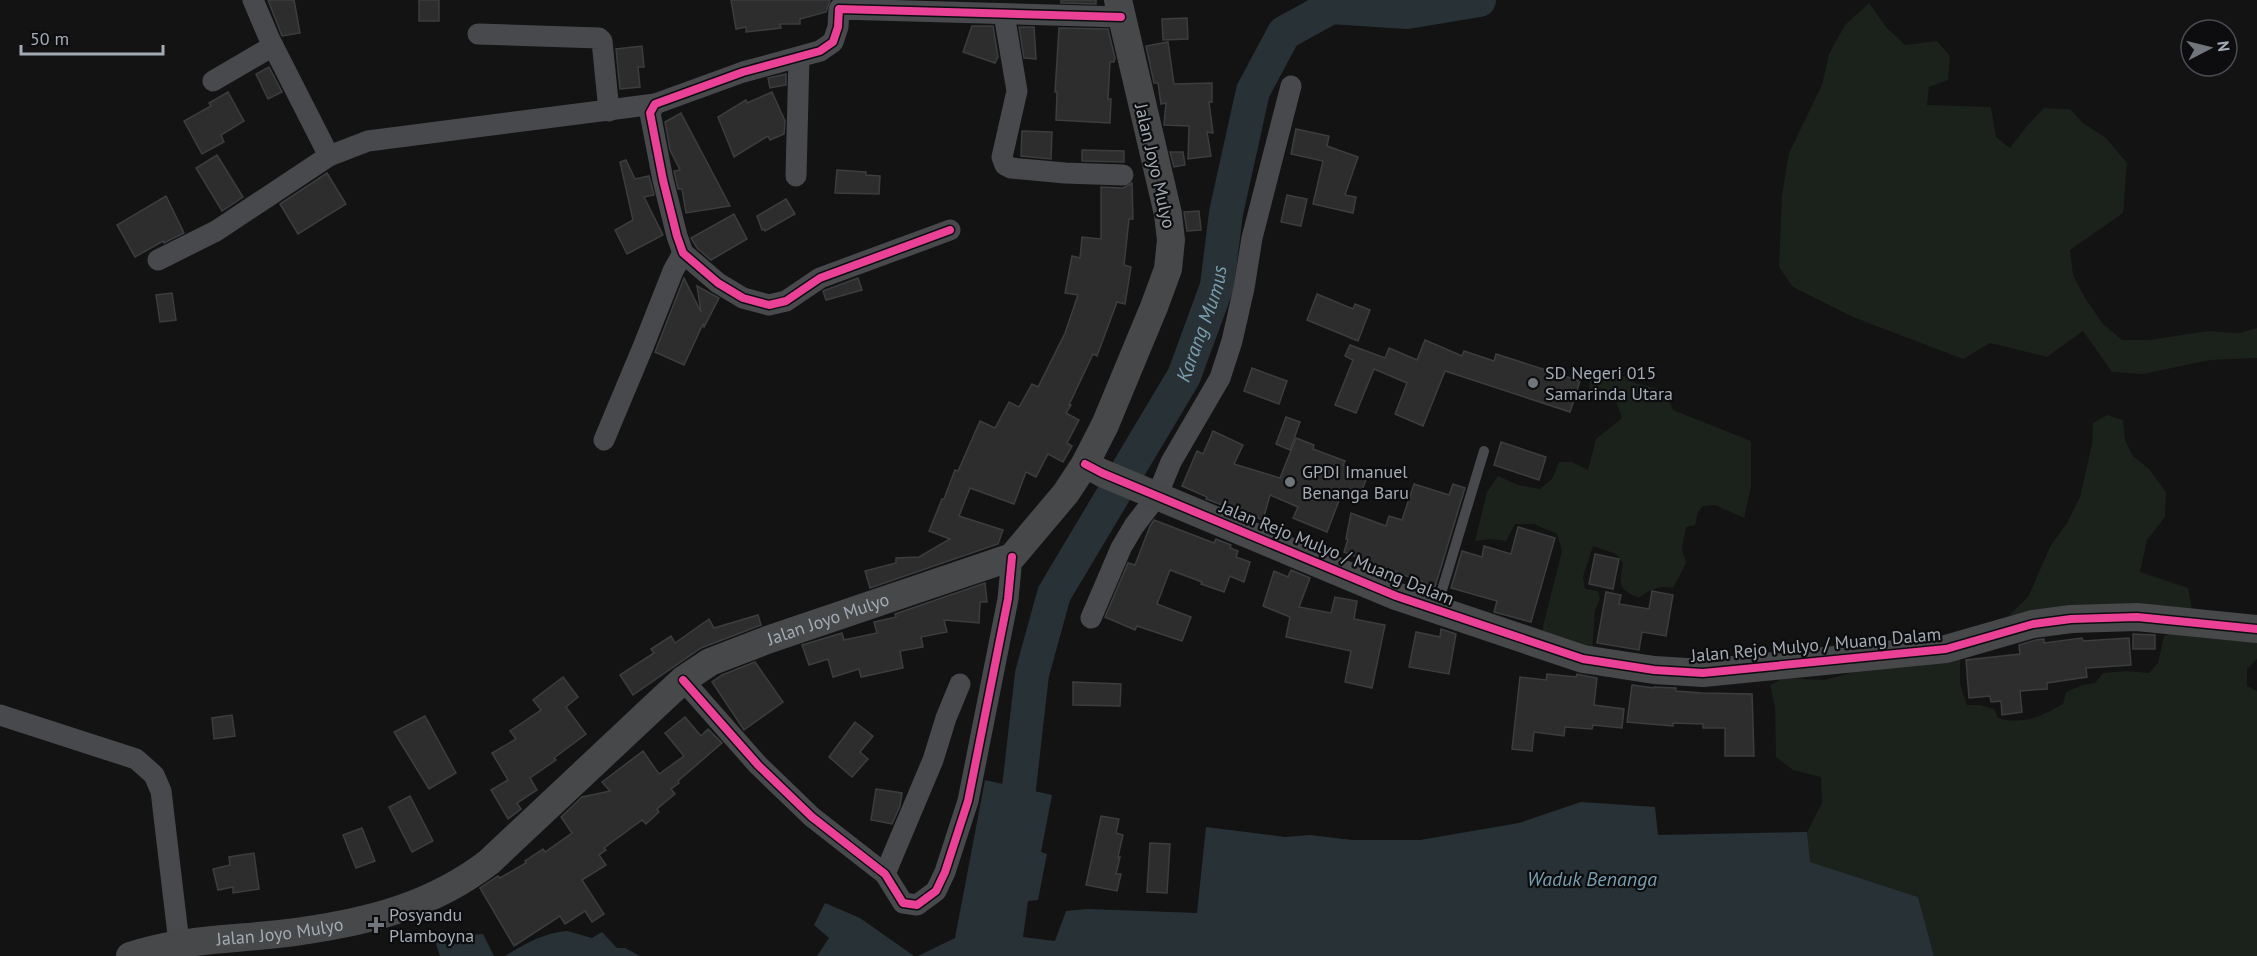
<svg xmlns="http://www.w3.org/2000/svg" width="2257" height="956" font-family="'PT Sans',sans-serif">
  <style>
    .green { fill: #1b211b }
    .water { fill: #283236 }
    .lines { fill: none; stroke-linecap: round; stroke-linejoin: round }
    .river { stroke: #283236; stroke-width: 34 }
    .building { fill: #2d2d2e; stroke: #3b3d3f; stroke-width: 1.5 }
    .lane { stroke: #47494c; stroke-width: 10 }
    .street { stroke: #47494c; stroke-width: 21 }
    .secondary { stroke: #46484a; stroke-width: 28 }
    .cycleway-casing { stroke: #0d0d0f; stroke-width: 11 }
    .cycleway { stroke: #ea4096; stroke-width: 8 }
    .poi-dot { fill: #71767c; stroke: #0d0d0f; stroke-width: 2 }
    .labels { text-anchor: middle; stroke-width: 4.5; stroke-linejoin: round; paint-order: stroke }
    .street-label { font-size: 18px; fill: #a3abb4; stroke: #0d0d0f }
    .poi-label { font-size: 18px; fill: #a3abb4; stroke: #0d0d0f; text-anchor: start }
    .water-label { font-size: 20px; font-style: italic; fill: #7a9fb0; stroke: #0d0d0f }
  </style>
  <rect width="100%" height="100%" fill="#131313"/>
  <g class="green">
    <path d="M1869,3L1886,27L1905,45L1937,41L1950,56L1948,80L1929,87L1927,105L1991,107L1996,137L2010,148L2027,126L2044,108L2070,109L2083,123L2106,138L2127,163L2123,213L2070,250L2073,275L2085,298L2103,324L2122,340H2149L2208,331L2239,333L2257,328V358L2210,360L2143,374L2112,372L2083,331L2047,357L1990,343L1963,359L1853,317L1793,287L1779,267L1782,195L1789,153L1822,85L1829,54L1845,25Z"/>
    <path d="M1617,372L1635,383L1666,391L1673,410L1751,441V487L1744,518L1715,505L1703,506L1698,512L1695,525L1686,527L1682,549L1686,563L1673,588C1660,585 1649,590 1639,598C1616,588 1620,585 1623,563L1616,554L1593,546L1583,577L1585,589L1598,591L1600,599L1595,610L1592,653L1543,640V626L1562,551L1557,534L1534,524H1515L1506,541L1490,539L1475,541L1487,492L1498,476L1518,485L1540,489L1552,479L1559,462H1572L1588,470L1596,439L1622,418L1615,399L1589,391L1590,374Z"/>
    <path d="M2107,415L2123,420L2125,440L2133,456L2149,469L2166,492L2165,517L2147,540L2140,572L2188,588L2192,608L2206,617L2009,615L2028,597L2051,545L2067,523L2080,497L2092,444L2093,423Z"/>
    <path d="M2174,632L2257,640V659L2247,669V686L2257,691V956H1934L1918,897L1809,862L1807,832L1822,803L1821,777L1793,770L1776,757L1775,707L1770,685L1785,678L1824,680L1859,671L1960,656V684L1967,705H1980L1994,709L1998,718C2024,725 2040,717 2063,704L2066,692L2083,685L2095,683L2103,673L2126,671L2149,673L2158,663L2164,636Z"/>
  </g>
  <g class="water">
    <path d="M985,780L1052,795L1041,852L1047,854L1038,900L1028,901L1023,937L1055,941L1066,911L1087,909L1197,913L1206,827L1285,837L1310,835L1352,840H1420L1519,823L1581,802L1655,807L1658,835L1807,832L1810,862L1918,897L1934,956H918L955,938Z"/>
    <path d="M825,903L860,918L914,956H817L829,938L814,925Z"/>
    <path d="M567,931L592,938L602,932L617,948H625L640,956H505C525,944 543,933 567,931Z"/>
    <path d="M483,934L494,956H440L434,938L441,935L448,948L471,935Z"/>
  </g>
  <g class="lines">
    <path class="river" id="s1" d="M1019,788L1032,674L1054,594L1184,376L1217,286L1226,213L1253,91L1284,33L1331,7L1407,12L1479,0"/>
  </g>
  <g class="building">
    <path d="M268,0H294L300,33L282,36Z"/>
    <rect x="419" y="0" width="20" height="21"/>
    <path d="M731,0H830L826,12L800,19V24H780L781,28L746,32V27L736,29Z"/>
    <path d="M1061,0H1096V4L1061,3Z"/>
    <path d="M1187,18L1188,39L1163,40L1162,19Z"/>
    <path d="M972,26H993L998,57L995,63L963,52Z"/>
    <path d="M1019,27H1034L1036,59L1024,58Z"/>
    <path d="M1059,28L1108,29L1115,58L1114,62H1110L1108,99H1111L1110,123L1056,120L1057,92H1055Z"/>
    <path d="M1168,42L1174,84L1212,83V102H1209L1213,133L1207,132L1211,156L1188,159L1189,126L1164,125L1166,103L1161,104L1158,83H1154L1146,46Z"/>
    <path d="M642,46L644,67H638L640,87L620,89L616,49Z"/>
    <path d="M269,67L282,92L268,99L256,74Z"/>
    <path d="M786,74V85L770,88L768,78Z"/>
    <path d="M228,92L244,121L221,135L224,142L202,154L184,121L211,106L209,103Z"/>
    <path d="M772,92L785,121L784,134L770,140L768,136L734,157L718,117L746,100L747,103Z"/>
    <path d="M681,113L730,206L686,213L682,189H678L674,171L680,170L670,150L665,122Z"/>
    <path d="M1296,129L1329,136L1327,146L1358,157L1345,195L1356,197L1353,213L1313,204L1323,161L1291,154Z"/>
    <path d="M1022,131L1052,132L1051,159L1021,156Z"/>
    <path d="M1082,150L1124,151V162L1082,161Z"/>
    <path d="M1170,152H1183L1185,165L1174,167Z"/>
    <path d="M217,155L243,197L222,211L196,168Z"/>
    <path d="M626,160L635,179L649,176L654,195L644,197L663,235L627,254L615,230L633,220L620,162Z"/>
    <path d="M837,170L866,172V175L880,176L879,194L835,193Z"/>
    <path d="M327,173L346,204L298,234L280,204Z"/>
    <path d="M1132,183L1133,219H1129L1124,265L1131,267L1125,304L1117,302L1097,356L1093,354L1069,405H1071L1066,413L1079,420L1067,443L1072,446L1063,462L1048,454L1036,477L1026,472L1014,504L970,488L959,516L1003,530L998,544L870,588L865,571L896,563V558L919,557L950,539L929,531L942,499H944L955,470L958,471L980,421L995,428L1009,402L1019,407L1032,384L1038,387L1065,333L1078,295L1065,293L1072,256L1080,258L1082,237L1101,239V187L1123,188Z"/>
    <path d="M1287,195L1307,199L1301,226L1281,222Z"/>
    <path d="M166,196L184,233L164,243L163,241L135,257L117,225Z"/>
    <path d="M786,199L795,214L765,231L764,229L762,230L757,216Z"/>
    <path d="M1199,211L1201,230L1187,231L1184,212Z"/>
    <path d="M734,214L747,239L711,260L697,248L691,238Z"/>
    <path d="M684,278L701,312L697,286L719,298L704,327L703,324L684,365L655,352Z"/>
    <path d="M858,278L862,290L826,300L823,291Z"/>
    <path d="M172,293L176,320L160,322L156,295Z"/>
    <path d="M1317,294L1353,309L1355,304L1370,310L1358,341L1307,320Z"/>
    <path d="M1425,340L1462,356L1464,351L1494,361L1496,354L1580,381L1570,412L1445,371L1423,426L1395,414L1407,383L1374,369L1356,413L1335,405L1353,360L1345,356L1350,345L1385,358L1389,348L1417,360Z"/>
    <path d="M1252,368L1287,381L1279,404L1244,391Z"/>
    <path d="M1286,417L1300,422L1290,450L1276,444Z"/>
    <path d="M1213,431L1243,445L1234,464L1280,478L1296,438L1314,445L1313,449L1345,461L1343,465L1368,475L1360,495L1343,490L1327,532L1293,518L1298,507L1270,495L1263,520L1206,499L1207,497L1182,486L1197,451L1203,454Z"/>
    <path d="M1501,442L1546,457L1539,480L1494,465Z"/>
    <path d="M1414,484L1449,495L1453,484L1465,488L1435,587L1344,552L1348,539H1346L1351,513L1386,526L1389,516L1402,520Z"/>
    <path d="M1154,520L1214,543L1216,539L1231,545L1230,548L1238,551L1236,557L1250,562L1244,582L1230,576L1224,592L1201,584L1202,582L1170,570L1157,604L1191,617L1182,641L1137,626L1135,630L1105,617L1128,563L1135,565L1150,526Z"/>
    <path d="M1518,527L1555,538L1531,622L1494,612L1497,601L1451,588L1462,551L1482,557L1484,546L1511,554Z"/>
    <path d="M1595,554L1619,559L1613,589L1589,584Z"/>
    <path d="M1291,570L1310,578L1299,607L1331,613L1335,597L1357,601L1354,619L1385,625L1372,688L1345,682L1351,651L1286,637L1290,617L1263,606L1274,571L1288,577Z"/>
    <path d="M985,583L987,602H980L979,623L944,620L947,632L921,637L923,647L900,651L903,668L861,677L859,669L833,677L828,659L809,665L802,645L842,633L844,640L877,633L874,622L896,617L895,614Z"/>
    <path d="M1652,591L1673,595L1666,636L1642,632L1639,650L1597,643L1606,592L1621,595L1619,604L1649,609Z"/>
    <path d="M758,615L761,625L701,648L633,695L620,675L654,653L651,649L671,636L675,643L709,619L714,628Z"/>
    <path d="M1441,629L1456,634L1449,674L1409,667L1416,632L1440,637Z"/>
    <path d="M2133,634L2155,635V649H2133Z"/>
    <path d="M2082,638L2083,641L2129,638L2131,665L2086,668L2087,677L2047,683V689L2020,691L2022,712L2002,715L2001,701L1991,702L1990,696L1969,698L1966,660L2020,654L2019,645L2036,640L2044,639V643Z"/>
    <path d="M755,662L783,702L744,730L712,682L722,675Z"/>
    <path d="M1547,674L1576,677L1577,674L1597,678L1594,705L1624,709L1622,728L1593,725L1592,729L1565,727L1564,736L1534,732L1532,751L1512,749L1520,677L1546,680Z"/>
    <path d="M563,677L578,697L566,707L586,734L554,758L556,760L530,778L537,790L517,803L521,809L508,819L491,790L508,780L492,753L516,739L510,731L541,710L533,700Z"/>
    <path d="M1073,682L1121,684L1120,706L1073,705Z"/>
    <path d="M1632,685L1654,688V687L1676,688V691L1702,693L1752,694L1754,756H1725V728H1703V724L1673,723V726L1627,722Z"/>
    <path d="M232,715L235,736L214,739L212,718Z"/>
    <path d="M425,716L456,773L429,789L394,732Z"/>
    <path d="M685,717L701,736L708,729L722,743L678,781L679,783L671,789L675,794L657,809L659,812L646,824L642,820L604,848L606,850L599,855L606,865L582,880L604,914L592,922L585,911L565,924L560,916L514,946L480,888L498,876L500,878L526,863L525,861L543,849L545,852L572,833L561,817L582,797L610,791L602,782L643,751L659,774L684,756L665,733Z"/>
    <path d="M855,722L873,736L860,752L868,759L852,777L829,757Z"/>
    <path d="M876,789L902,793L900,806L892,824L871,820Z"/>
    <path d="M410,796L433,841L412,852L389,807Z"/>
    <path d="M1101,816L1119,819L1116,833L1123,835L1118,857H1120L1116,874H1121L1117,891L1086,885Z"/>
    <path d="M362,828L375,861L356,868L343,835Z"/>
    <path d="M1150,843L1170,844L1167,893L1147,892Z"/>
    <path d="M254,853L259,889L233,893V887L218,890L213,869L230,865L229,857Z"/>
  </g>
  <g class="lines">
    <path class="lane" d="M1436,610L1484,451"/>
    <g class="street">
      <path d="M253,0L270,40L329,156"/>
      <path d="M1004,14L1017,91L1002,157L1005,165L1011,168L1065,173L1123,175"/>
      <path d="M478,34L599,38L602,41L609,111"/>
      <path d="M213,81L273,46"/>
      <path d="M796,176L799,57"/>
      <path d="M950,230L820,278L786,301L769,305L743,298L718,283L683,253L677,236L663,180L650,113L655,104L743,72L820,51L833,42L838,27L839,9L1121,17"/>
      <path d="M158,260L216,231L329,156L368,141L655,104"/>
      <path d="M604,440L643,347L673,271L683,253"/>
      <path d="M1091,618L1121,548L1134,526L1157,496L1171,462L1220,378L1232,341L1244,288L1252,238L1291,86"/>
      <path d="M683,680L758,765L812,817L885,874L903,903L917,905L936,891L945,872L968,801L1008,599L1012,557"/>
      <path d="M0,715L136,759L154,775L161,791L179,943"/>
      <path d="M885,874L933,760L946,718L960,684"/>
    </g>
    <g class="secondary">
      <path d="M1085,464L1102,473L1396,596L1583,659L1654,670L1703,673L1946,649L2033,624L2071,619L2137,617L2257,629"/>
      <path id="s2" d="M130,956C186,937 244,940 302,931C371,921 433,905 489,862L654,707L683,680L710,662L767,640L1012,557L1066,493L1085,464L1105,425L1154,307L1168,269L1171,240L1168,214L1118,0"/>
    </g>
    <g class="cycleway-casing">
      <g id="cycleway">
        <path d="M950,230L820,278L786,301L769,305L743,298L718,283L683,253L677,236L663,180L650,113L655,104L743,72L820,51L833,42L838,27L839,9L1121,17"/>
        <path d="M1085,464L1102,473L1396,596L1583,659L1654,670L1703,673L1946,649L2033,624L2071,619L2137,617L2257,629"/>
        <path d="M683,680L758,765L812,817L885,874L903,903L917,905L936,891L945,872L968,801L1008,599L1012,557"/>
      </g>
    </g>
    <use href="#cycleway" class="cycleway"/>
  </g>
  <g class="poi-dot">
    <circle cx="1533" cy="383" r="6"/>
    <circle cx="1290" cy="482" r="6"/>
    <path d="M373 916h6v6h6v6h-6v6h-6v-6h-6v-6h6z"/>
  </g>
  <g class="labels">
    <g class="street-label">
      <text transform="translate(1155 166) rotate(77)" y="6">Jalan Joyo Mulyo</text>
      <text transform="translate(1337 553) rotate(22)" y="6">Jalan Rejo Mulyo / Muang Dalam</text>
      <text dy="6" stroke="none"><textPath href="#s2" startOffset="800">Jalan Joyo Mulyo</textPath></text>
      <text transform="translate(1816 645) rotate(-5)" y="6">Jalan Rejo Mulyo / Muang Dalam</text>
      <text dy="6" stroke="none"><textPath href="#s2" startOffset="152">Jalan Joyo Mulyo</textPath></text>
    </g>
    <g class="poi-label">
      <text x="1545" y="379">SD Negeri 015<tspan x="1545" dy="21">Samarinda Utara</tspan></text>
      <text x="1302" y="478">GPDI Imanuel<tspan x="1302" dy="21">Benanga Baru</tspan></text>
      <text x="389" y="921">Posyandu<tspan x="389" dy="21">Plamboyna</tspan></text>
    </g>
    <g class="water-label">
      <text dy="7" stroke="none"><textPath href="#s1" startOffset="507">Karang Mumus</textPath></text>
      <text x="1592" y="886">Waduk Benanga</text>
    </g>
  </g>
  <g transform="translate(2209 48) rotate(83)"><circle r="28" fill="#0d0d0f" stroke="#494c51" stroke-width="1.5"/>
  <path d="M0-4.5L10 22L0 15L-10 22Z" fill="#71767c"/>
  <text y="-9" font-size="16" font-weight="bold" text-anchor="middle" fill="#a3abb4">N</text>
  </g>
  <path d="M21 45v9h142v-9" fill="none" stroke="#a3abb4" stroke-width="3"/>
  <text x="30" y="45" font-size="18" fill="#a3abb4" stroke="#0d0d0f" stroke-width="4.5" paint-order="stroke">50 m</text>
</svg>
